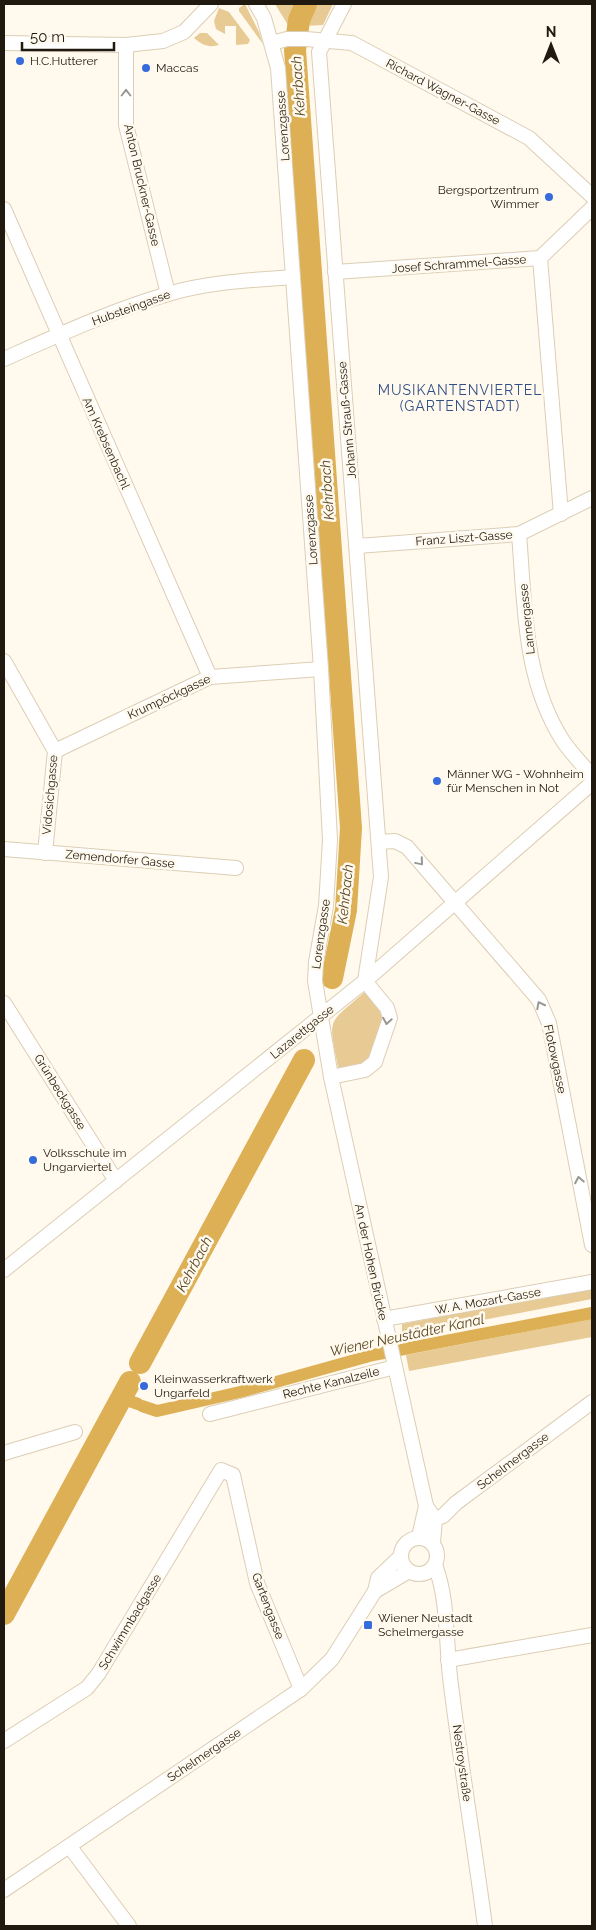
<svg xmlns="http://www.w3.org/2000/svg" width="596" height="1930" font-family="Raleway,sans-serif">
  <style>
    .green { fill: #e8ca94 }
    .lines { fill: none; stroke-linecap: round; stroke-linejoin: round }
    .canal { stroke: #ddb056; stroke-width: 12 }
    .river { stroke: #ddb056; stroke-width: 22 }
    .minor-casing { stroke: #dcceb4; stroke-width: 16 }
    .minor { stroke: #fff; stroke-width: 14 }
    .oneway { stroke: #9a9893 }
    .poi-dot { fill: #366bdb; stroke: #fff9ee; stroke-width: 2 }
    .labels { text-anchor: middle; stroke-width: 5; stroke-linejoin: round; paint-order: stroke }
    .poi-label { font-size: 12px; fill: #1f1910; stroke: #fff9ee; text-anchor: start }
    .street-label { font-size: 12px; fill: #1f1910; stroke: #fff9ee }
    .water-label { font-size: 14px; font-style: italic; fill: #5b4822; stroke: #fff9ee }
    .neighbourhood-label { font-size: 14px; letter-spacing: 1px; fill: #314e86; stroke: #fff9ee }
  </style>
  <rect width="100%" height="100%" fill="#fff9ee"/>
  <g class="green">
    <path d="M245,4L259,32L263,44L239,11V8Z"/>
    <path d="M275,4H298L288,25Z"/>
    <path d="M315,4H333L323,25L304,26Z"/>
    <path d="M219,8L229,12L250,40L248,44L236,45V26H225V34L216,29L214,21Z"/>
    <path d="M200,33H207L219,45C209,48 202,45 194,38Z"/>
    <path d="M366,991L384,1015L370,1058L362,1065L341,1070L338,1067C328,1016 327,1025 366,991Z"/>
    <path d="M592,1288V1299L416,1333L402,1341V1324Z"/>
    <path d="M592,1319V1337L409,1371L406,1355Z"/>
  </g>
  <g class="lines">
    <g class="canal">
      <path d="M121,1398L138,1404"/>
      <path d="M142,1406L157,1411L240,1392L373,1355L592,1313"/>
    </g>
    <g class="river">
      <path d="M306,4L299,20L295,50L351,828L346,910L332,978"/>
      <path d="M140,1363L304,1060"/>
      <path d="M4,1614L130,1382"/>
    </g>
    <g class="minor-casing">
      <g id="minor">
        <path d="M256,4L264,18L278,68L321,669L330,840L326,906L316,962L315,981L331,1077L426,1506L435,1519L433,1543"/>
        <path d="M4,43L126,45L163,41L184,32L211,4"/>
        <path d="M272,43L287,39H306L352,43L529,138L592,196"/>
        <path d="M126,45V125L168,294"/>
        <path d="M4,209L210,677"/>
        <path d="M540,258L561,514"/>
        <path d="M335,272L540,258L592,208"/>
        <path d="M4,359C56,336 113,310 168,294C208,282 252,280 293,277"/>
        <path d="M519,534C525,605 523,679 563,741C571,753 583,765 592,776"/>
        <path d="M357,546L519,534L592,498"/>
        <path d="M4,661L55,751L45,853"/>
        <path d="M55,751L210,677L321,669"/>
        <path d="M379,842L395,841L407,847L539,1000L549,1023L592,1245"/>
        <path d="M4,849L236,868"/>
        <path d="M4,1003L116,1181"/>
        <path d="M331,1077L365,1070L375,1062L390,1018L387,1008L365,981L381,877L319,52L344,4"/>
        <path d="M4,1270L365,981L592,783"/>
        <path d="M384,1319L592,1282"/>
        <path d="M210,1414L395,1367"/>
        <path d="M4,1453L75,1432"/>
        <path d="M435,1519L443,1516L456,1503L592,1402"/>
        <path d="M419,1537L426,1506"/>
        <circle cx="419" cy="1556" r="18"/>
        <path d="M435,1565C448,1598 446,1641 450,1677C460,1760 474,1843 485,1926"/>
        <path d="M375,1591L409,1571"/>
        <path d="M448,1660L592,1635"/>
        <path d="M4,1741L87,1688L99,1673L221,1470L233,1475L257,1583L301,1689"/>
        <path d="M70,1847L129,1926"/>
        <path d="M4,1890L301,1689L332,1659L375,1591L378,1578L400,1557"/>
      </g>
    </g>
    <use href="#minor" class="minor"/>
  </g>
  <defs><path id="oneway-chevron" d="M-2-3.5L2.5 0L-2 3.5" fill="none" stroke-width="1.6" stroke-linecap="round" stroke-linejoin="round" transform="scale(1.25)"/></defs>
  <g class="oneway">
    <use href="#oneway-chevron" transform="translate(126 93) rotate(-90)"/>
    <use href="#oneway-chevron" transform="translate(420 862) rotate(50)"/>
    <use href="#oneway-chevron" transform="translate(540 1005) rotate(-117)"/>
    <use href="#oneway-chevron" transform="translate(387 1021) rotate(99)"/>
    <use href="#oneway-chevron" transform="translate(579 1180) rotate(-101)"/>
  </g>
  <g class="poi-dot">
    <circle cx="20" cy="61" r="5"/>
    <circle cx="146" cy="68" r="5"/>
    <circle cx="549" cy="197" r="5"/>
    <circle cx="437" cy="781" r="5"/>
    <circle cx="33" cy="1160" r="5"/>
    <circle cx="144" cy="1386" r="5"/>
    <rect x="363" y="1620" width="10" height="10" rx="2.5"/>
  </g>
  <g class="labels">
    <g class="poi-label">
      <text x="30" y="65">H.C.Hutterer</text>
      <text x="156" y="72">Maccas</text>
      <text x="539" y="194" text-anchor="end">Bergsportzentrum<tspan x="539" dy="14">Wimmer</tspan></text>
      <text x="447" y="778">Männer WG - Wohnheim<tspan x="447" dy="14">für Menschen in Not</tspan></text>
      <text x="43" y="1157">Volksschule im<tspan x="43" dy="14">Ungarviertel</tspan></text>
      <text x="154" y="1383">Kleinwasserkraftwerk<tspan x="154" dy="14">Ungarfeld</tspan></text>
      <text x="378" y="1622">Wiener Neustadt<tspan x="378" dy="14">Schelmergasse</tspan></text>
    </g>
    <g class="street-label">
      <text transform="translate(443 92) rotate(28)" y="4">Richard Wagner-Gasse</text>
      <text transform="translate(283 126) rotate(-94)" y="4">Lorenzgasse</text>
      <text transform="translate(142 185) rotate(77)" y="4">Anton Bruckner-Gasse</text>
      <text transform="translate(459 264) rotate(-4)" y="4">Josef Schrammel-Gasse</text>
      <text transform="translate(131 308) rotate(-20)" y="4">Hubsteingasse</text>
      <text transform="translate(347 420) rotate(-95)" y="4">Johann Strauß-Gasse</text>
      <text transform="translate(106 443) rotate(66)" y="4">Am Krebsenbachl</text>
      <text transform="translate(311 530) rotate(-94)" y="4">Lorenzgasse</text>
      <text transform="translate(464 538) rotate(-4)" y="4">Franz Liszt-Gasse</text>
      <text transform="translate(527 619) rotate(-96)" y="4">Lannergasse</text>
      <text transform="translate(169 697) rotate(-25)" y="4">Krumpöckgasse</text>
      <text transform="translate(50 795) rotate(-85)" y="4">Vidosichgasse</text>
      <text transform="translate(120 859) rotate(5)" y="4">Zemendorfer Gasse</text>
      <text transform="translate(321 934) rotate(-82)" y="4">Lorenzgasse</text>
      <text transform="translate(302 1032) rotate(-39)" y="4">Lazarettgasse</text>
      <text transform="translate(555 1059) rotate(78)" y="4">Flotowgasse</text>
      <text transform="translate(60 1092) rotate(58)" y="4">Grünbeckgasse</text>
      <text transform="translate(371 1262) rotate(78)" y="4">An der Hohen Brücke</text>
      <text transform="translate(488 1301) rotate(-10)" y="4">W. A. Mozart-Gasse</text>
      <text transform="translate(331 1383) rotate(-14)" y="4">Rechte Kanalzeile</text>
      <text transform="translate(513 1461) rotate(-37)" y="4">Schelmergasse</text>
      <text transform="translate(268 1606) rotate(69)" y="4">Gartengasse</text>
      <text transform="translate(130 1622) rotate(-59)" y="4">Schwimmbadgasse</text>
      <text transform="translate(204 1755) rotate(-34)" y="4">Schelmergasse</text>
      <text transform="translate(462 1763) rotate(82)" y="4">Nestroystraße</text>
    </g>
    <g class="water-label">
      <text transform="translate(298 86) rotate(-94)" y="5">Kehrbach</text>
      <text transform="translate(327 490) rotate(-94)" y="5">Kehrbach</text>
      <text transform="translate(345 894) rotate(-84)" y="5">Kehrbach</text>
      <text transform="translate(194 1264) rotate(-62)" y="5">Kehrbach</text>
      <text transform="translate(407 1335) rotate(-12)" y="5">Wiener Neustädter Kanal</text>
    </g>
    <g class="neighbourhood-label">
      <text x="460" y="395">MUSIKANTENVIERTEL<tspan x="460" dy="16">(GARTENSTADT)</tspan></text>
    </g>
  </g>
  <rect width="596" height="1930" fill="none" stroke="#1f1910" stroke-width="10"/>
  <g transform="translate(551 45)" stroke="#fff9ee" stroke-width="4" paint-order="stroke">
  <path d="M0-4L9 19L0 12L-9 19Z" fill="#1f1910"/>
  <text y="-8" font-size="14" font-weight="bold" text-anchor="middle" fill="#1f1910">N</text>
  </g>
  <path d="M22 42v8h92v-8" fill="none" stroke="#1f1910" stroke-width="2.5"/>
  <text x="30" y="42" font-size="15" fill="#1f1910" stroke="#fff9ee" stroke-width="4" paint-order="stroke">50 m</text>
</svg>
